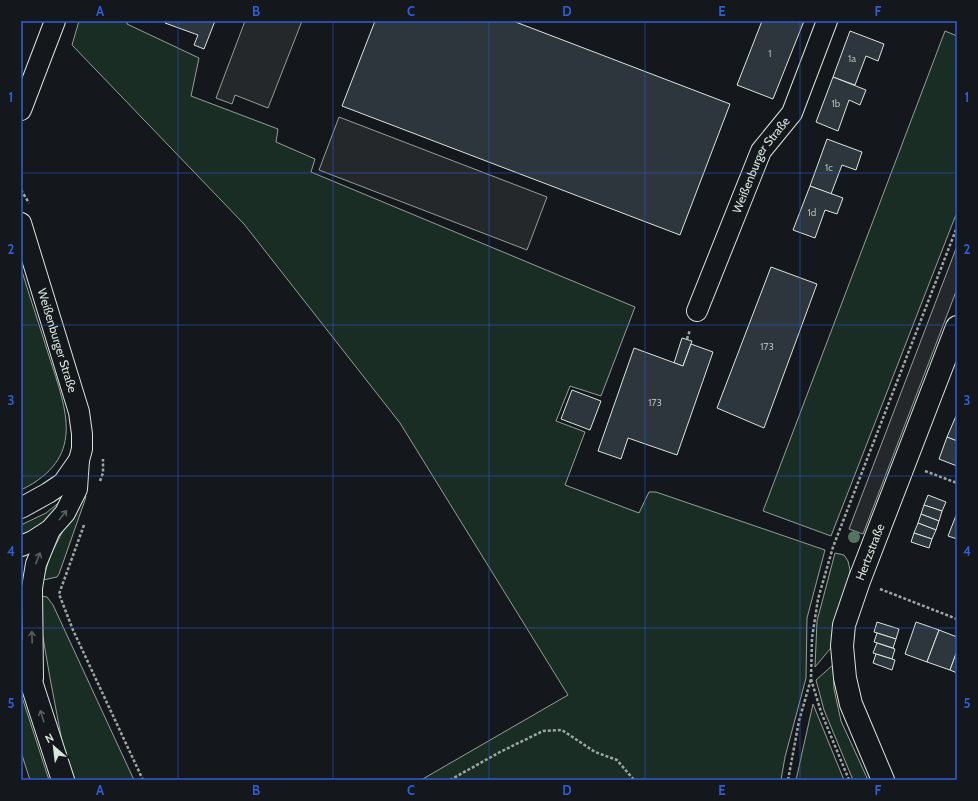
<svg xmlns="http://www.w3.org/2000/svg" width="978" height="801" font-family="Cabin,sans-serif">
  <style>
    .green { fill: #1a2d24; stroke: #939e99 }
    .parking { fill: #24282b; stroke: #939e99 }
    .building { fill: #2c363c; stroke: #d8e6dc }
    .lines { fill: none; stroke-linecap: round; stroke-linejoin: round }
    .minor-casing { stroke: #d8e6dc; stroke-width: 22 }
    .secondary-casing { stroke: #d8e6dc; stroke-width: 24 }
    .primary-casing { stroke: #d8e6dc; stroke-width: 24 }
    .path { stroke: #9da8a2; stroke-width: 2.5; stroke-dasharray: 3 2; stroke-linecap: butt }
    .minor { stroke: #14181c; stroke-width: 20 }
    .secondary { stroke: #14181c; stroke-width: 22 }
    .primary { stroke: #14181c; stroke-width: 22 }
    .tree { fill: #55745f }
    .oneway { stroke: #59605f }
    .grid { fill: none; stroke: #305dd8; stroke-width: 1; stroke-opacity: 0.55 }
    .labels { text-anchor: middle; stroke-width: 3; stroke-linejoin: round; paint-order: stroke }
    .number-label { font-size: 10px; fill: #adbab4 }
    .street-label { font-size: 12px; fill: #d8e6dc; stroke: #14181c }
    .neatline { fill: none; stroke: #305dd8; stroke-width: 1.5 }
    .grid-label { font-size: 13px; text-anchor: middle; font-weight: bold; fill: #305dd8 }
  </style>
  <rect width="100%" height="100%" fill="#14181c"/>
  <g class="green">
    <path d="M79,21H124L127,22V24L199,58L191,96L278,129L276,142L315,159L311,172L635,307L601,396L570,386L556,421L585,432L565,485L639,513L649,492H656L825,550L807,618L806,678L785,757L781,780H421L568,695L400,423L244,224L72,45Z"/>
    <path d="M945,31L957,36V212L831,536L763,511Z"/>
    <path d="M21,268C30,298 40,327 49,356C67,412 86,458 21,490Z"/>
    <path d="M84,494L86,496L85,500L59,574L57,577L43,580L50,556L70,517Z"/>
    <path d="M61,501H62C47,521 42,525 21,536V525L46,513Z"/>
    <path d="M835,553L844,555L848,561L850,570L849,576L838,610L835,643L815,667L817,621Z"/>
    <path d="M41,596L47,597L53,605L134,780H75L62,741L50,678L40,620Z"/>
    <path d="M833,665L834,689L841,721L868,780H853L824,710L816,680Z"/>
    <path d="M21,694L49,780H30L21,752Z"/>
    <path d="M813,704L844,780H796Z"/>
  </g>
  <g class="parking">
    <path d="M245,21H302L268,108L235,95L232,104L216,98Z"/>
    <path d="M339,117L547,197L527,250L319,170Z"/>
    <path d="M957,246V289L863,534L849,529Z"/>
  </g>
  <g class="building">
    <path d="M166,21H215L204,49L194,45L198,35L165,23Z"/>
    <path d="M375,21H513L730,104L680,235L342,106Z"/>
    <path d="M762,21H804L773,99L737,85Z"/>
    <path d="M850,31L884,44L878,61L866,56L855,85L833,77Z"/>
    <path d="M833,77L866,90L860,105L849,100L838,131L816,122Z"/>
    <path d="M827,139L862,152L856,170L842,165L831,194L810,186Z"/>
    <path d="M810,186L843,198L837,214L825,210L815,238L793,230Z"/>
    <path d="M771,267L817,284L764,428L717,408Z"/>
    <path d="M682,338L692,341L683,366L674,363Z"/>
    <path d="M691,344L713,352L677,455L628,438L621,459L598,451L634,348L683,366Z"/>
    <path d="M572,390L601,401L590,430L561,419Z"/>
    <path d="M956,416H957V441L947,437Z"/>
    <path d="M947,437L957,441V466L939,459Z"/>
    <path d="M928,495L946,502L942,511L924,505Z"/>
    <path d="M924,505L942,511L939,521L921,514Z"/>
    <path d="M957,513V539L948,536Z"/>
    <path d="M921,514L939,521L936,530L918,523Z"/>
    <path d="M918,523L936,530L932,539L914,533Z"/>
    <path d="M914,533L932,539L929,548L911,542Z"/>
    <path d="M877,622L899,629L896,639L874,632Z"/>
    <path d="M916,622L939,630L927,662L905,654Z"/>
    <path d="M939,630L957,637V651L950,670L927,662Z"/>
    <path d="M877,633L896,639L893,648L874,642Z"/>
    <path d="M877,643L895,649L892,659L873,653Z"/>
    <path d="M957,651V673L950,670Z"/>
    <path d="M876,654L895,660L892,670L873,663Z"/>
  </g>
  <g class="lines">
    <g class="minor-casing">
      <g id="minor">
        <path d="M21,110L55,21"/>
        <path id="s1" d="M21,223L79,412L82,434V449L79,460L77,489L65,513L50,530L33,541L21,546"/>
        <path id="s2" d="M697,311L761,151L792,113L827,21"/>
        <path d="M21,508L48,493L63,483L79,460"/>
        <path d="M33,678L32,588L36,564L50,530"/>
      </g>
    </g>
    <g class="secondary-casing">
      <g id="secondary">
        <path id="s3" d="M883,780L851,704L845,678L842,646L844,625L859,581L957,327"/>
      </g>
    </g>
    <g class="primary-casing">
      <path id="primary" d="M21,651L63,780"/>
    </g>
    <g class="path">
      <path d="M21,190L29,203"/>
      <path d="M687,339L690,330"/>
      <path d="M925,471L957,483"/>
      <path d="M100,481L103,473V459"/>
      <path d="M84,525L59,594L73,630L143,780"/>
      <path d="M880,589L957,619"/>
      <path d="M450,780L500,752L543,731L562,730L595,752L617,760L634,780"/>
      <path d="M788,780L799,721L811,679"/>
      <path d="M849,780L821,712L811,679L812,638L818,599L833,547L957,227"/>
    </g>
    <use href="#minor" class="minor"/>
    <use href="#secondary" class="secondary"/>
    <use href="#primary" class="primary"/>
  </g>
  <circle class="tree" cx="854" cy="537" r="6"/>
  <defs><path id="oneway-shaft" d="M-6 0H5M1.5-3L5.5 0L1.5 3" fill="none" stroke-width="1.6" stroke-linecap="round" stroke-linejoin="round"/></defs>
  <g class="oneway">
    <use href="#oneway-shaft" transform="translate(63 515) rotate(-52)"/>
    <use href="#oneway-shaft" transform="translate(38 558) rotate(-69)"/>
    <use href="#oneway-shaft" transform="translate(32 637) rotate(-92)"/>
    <use href="#oneway-shaft" transform="translate(42 716) rotate(-108)"/>
  </g>
  <path class="grid" d="M178,21V780M333,21V780M489,21V780M645,21V780M800,21V780M21,173H957M21,325H957M21,476H957M21,628H957"/>
  <g class="labels">
    <g class="number-label">
      <text x="770" y="57">1</text>
      <text x="852" y="62">1a</text>
      <text x="836" y="107">1b</text>
      <text x="829" y="171">1c</text>
      <text x="812" y="216">1d</text>
      <text x="767" y="350">173</text>
      <text x="655" y="406">173</text>
    </g>
    <g class="street-label">
      <text dy="4" stroke="none"><textPath href="#s2" startOffset="160">Weißenburger Straße</textPath></text>
      <text dy="4" stroke="none"><textPath href="#s1" startOffset="123">Weißenburger Straße</textPath></text>
      <text dy="4" stroke="none"><textPath href="#s3" startOffset="240">Hertzstraße</textPath></text>
    </g>
  </g>
  <rect width="978" height="801" fill="none" stroke="#14181c" stroke-width="44"/>
  <g transform="translate(54 747) rotate(332)" stroke="#14181c" stroke-width="3" paint-order="stroke">
  <path d="M0-3L7 15L0 10L-7 15Z" fill="#d8e6dc"/>
  <text y="-6" font-size="11" font-weight="bold" text-anchor="middle" fill="#d8e6dc">N</text>
  </g>
  <rect x="22" y="22" width="934" height="757" class="neatline"/>
  <g class="grid-label">
    <text x="100" y="16">A</text>
    <text x="256" y="16">B</text>
    <text x="411" y="16">C</text>
    <text x="567" y="16">D</text>
    <text x="722" y="16">E</text>
    <text x="878" y="16">F</text>
    <text x="11" y="102">1</text>
    <text x="967" y="102">1</text>
    <text x="11" y="254">2</text>
    <text x="967" y="254">2</text>
    <text x="11" y="405">3</text>
    <text x="967" y="405">3</text>
    <text x="11" y="556">4</text>
    <text x="967" y="556">4</text>
    <text x="11" y="708">5</text>
    <text x="967" y="708">5</text>
    <text x="100" y="795">A</text>
    <text x="256" y="795">B</text>
    <text x="411" y="795">C</text>
    <text x="567" y="795">D</text>
    <text x="722" y="795">E</text>
    <text x="878" y="795">F</text>
  </g>
</svg>
